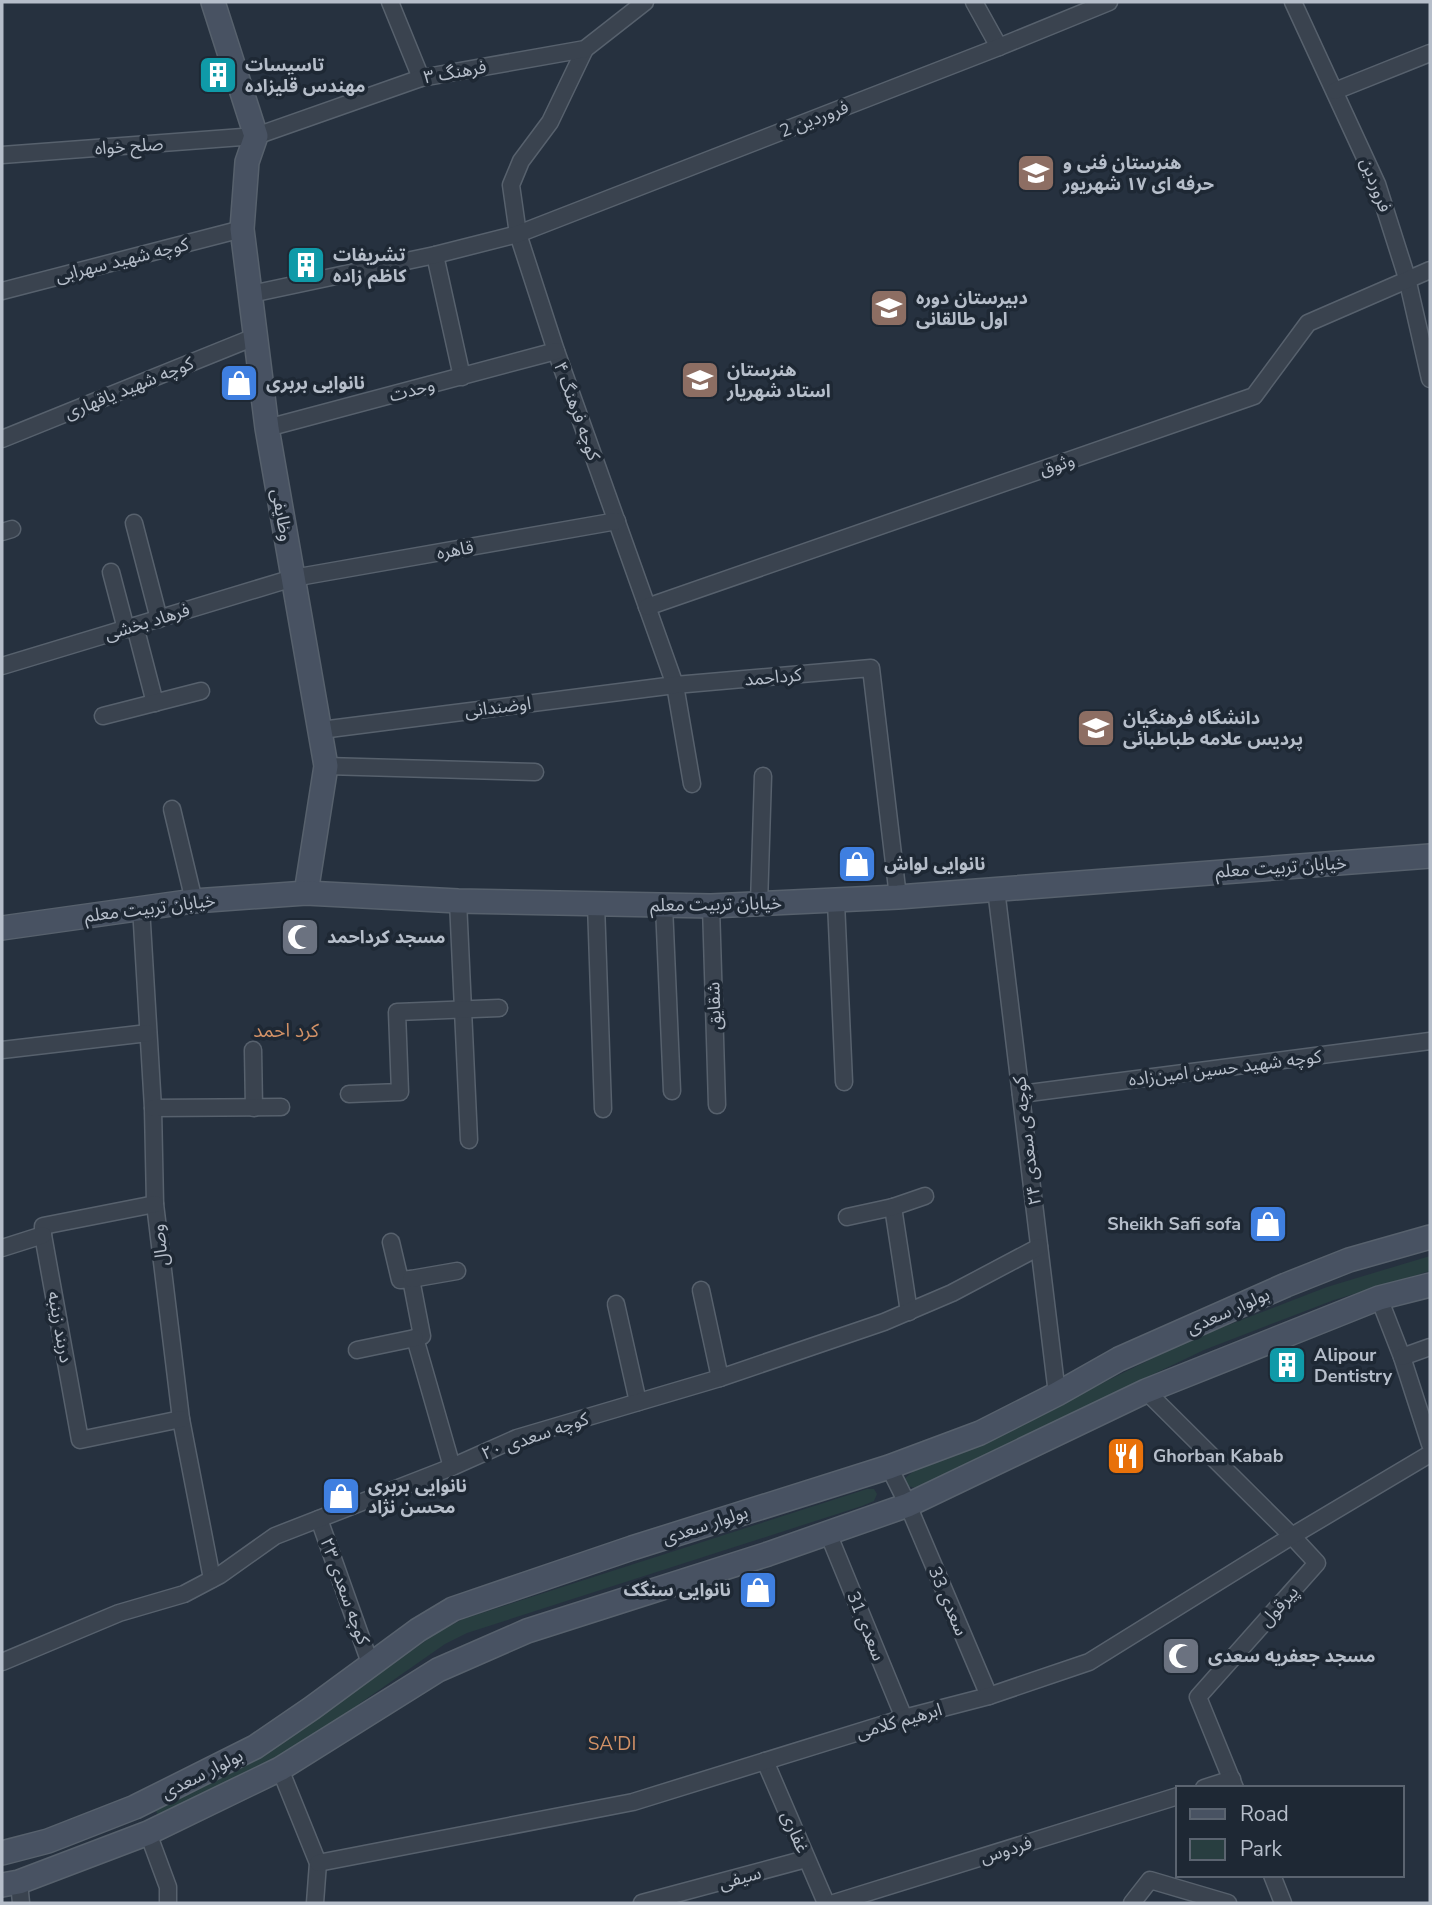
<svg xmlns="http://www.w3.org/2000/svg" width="1432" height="1905" font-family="'Nunito Sans','Noto Sans Arabic',sans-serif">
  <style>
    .green { fill: #283e40 }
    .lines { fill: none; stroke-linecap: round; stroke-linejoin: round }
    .street-casing { stroke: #57616d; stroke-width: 19 }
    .secondary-casing { stroke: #57616d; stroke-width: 26 }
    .street { stroke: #3a434f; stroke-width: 16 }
    .secondary { stroke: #485262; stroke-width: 23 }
    .labels { text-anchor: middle; stroke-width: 7; stroke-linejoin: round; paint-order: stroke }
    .poi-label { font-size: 18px; font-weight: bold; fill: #b6beca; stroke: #1e2834; text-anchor: start }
    .street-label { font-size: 18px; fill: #b6beca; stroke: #1e2834 }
    .neighbourhood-label { font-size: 19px; fill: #d39267; stroke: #1e2834 }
  </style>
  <rect width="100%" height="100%" fill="#26313f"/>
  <g class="green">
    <path d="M1430,1256V1271L1334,1300L1204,1350L915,1488L908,1486L904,1479L916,1469L1076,1396L1192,1339L1327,1287Z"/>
    <path d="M867,1489H874L877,1494L874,1501L862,1506L467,1633L445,1644L339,1718L243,1778L159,1818L156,1811L159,1805L239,1769L286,1740L438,1632L463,1619Z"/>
  </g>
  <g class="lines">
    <g class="street-casing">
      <g id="street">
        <path d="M390,2L421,78"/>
        <path d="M974,2L999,47"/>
        <path d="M1293,2L1377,184L1407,278L1430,379"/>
        <path d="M585,49L550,122L521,161L511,185L518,234L556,351L675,685L692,784"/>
        <path d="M1335,91L1430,53"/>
        <path d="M2,155L256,136L421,78L585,49L645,2"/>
        <path d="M435,255L462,377"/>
        <path d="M2,291L242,229"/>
        <path d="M251,294L435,255L518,234L999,47L1109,2"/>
        <path d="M267,428L556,351"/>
        <path d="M2,439L257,336"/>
        <path d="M134,523L159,619"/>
        <path d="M2,532L12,529"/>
        <path d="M111,572L126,629"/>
        <path d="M647,607L1254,396L1308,323L1430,270"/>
        <path d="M135,626L155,703"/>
        <path d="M2,666L293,578L617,521"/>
        <path d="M103,716L201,691"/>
        <path d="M321,730L675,685L871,668L898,897"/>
        <path d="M326,766L535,772"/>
        <path d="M172,809L194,901"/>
        <path d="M996,889L1057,1394"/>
        <path d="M458,901L469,1140"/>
        <path d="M836,902L844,1082"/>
        <path d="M596,904L603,1109"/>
        <path d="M759,904L763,776"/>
        <path d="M664,906L672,1091"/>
        <path d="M711,906L717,1105"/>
        <path d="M141,907L153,1108L155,1204L181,1419L212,1579"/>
        <path d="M2,1050L148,1033"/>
        <path d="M253,1050L254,1108"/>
        <path d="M349,1094L400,1092L397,1012L499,1008"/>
        <path d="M1021,1094L1430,1041"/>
        <path d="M153,1108L281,1107"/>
        <path d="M155,1204L43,1226V1235L80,1440L181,1419"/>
        <path d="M893,1207L909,1312"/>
        <path d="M847,1217L893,1207L925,1196"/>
        <path d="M391,1242L400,1280L411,1279L422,1336L415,1338L452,1467"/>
        <path d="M2,1248L43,1235"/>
        <path d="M411,1279L457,1271"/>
        <path d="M701,1290L720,1378"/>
        <path d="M1379,1298L1402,1357L1430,1444"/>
        <path d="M616,1304L638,1402"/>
        <path d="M357,1350L415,1338"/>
        <path d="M1402,1357L1430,1347"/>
        <path d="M1146,1391L1292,1536L1317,1563L1198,1697L1235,1788"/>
        <path d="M889,1467L908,1505L989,1696"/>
        <path d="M319,1519L370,1663"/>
        <path d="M828,1533L904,1718"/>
        <path d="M2,1662L119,1613L184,1594L220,1575L275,1536L452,1467L517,1438L720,1378L884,1322L952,1293L1039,1247"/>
        <path d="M765,1761L826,1903"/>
        <path d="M280,1769L318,1863L315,1903"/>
        <path d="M1204,1788L1232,1779"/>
        <path d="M148,1833L168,1887V1903"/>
        <path d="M318,1863L633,1802L904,1718L989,1696L1089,1662L1292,1536L1430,1454"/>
        <path d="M1272,1875L1283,1903"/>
        <path d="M19,1882L21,1903"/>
        <path d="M642,1903L806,1859"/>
        <path d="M834,1903L1178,1796"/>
        <path d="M1132,1903L1150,1880L1228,1903"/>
      </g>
    </g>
    <g class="secondary-casing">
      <g id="secondary">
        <path d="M213,2L256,136L247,162L242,229L267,428L326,766L306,893"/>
        <path d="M2,928L194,901L306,893L458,901L711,906L898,897L1430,856"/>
        <path d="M2,1853L48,1841L135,1807L255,1747L312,1708L418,1630L453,1609L632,1548L889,1467L980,1433L1057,1394L1119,1359L1286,1285L1349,1260L1430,1237"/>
        <path d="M2,1885L19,1882L148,1833L280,1769L438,1670L527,1631L768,1554L908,1505L1146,1391L1379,1298L1430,1285"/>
      </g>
    </g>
    <use href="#street" class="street"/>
    <use href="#secondary" class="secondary"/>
  </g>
  <defs>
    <g id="building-square" transform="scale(2.0125)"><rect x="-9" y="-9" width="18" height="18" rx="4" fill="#0f9aa8" stroke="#1e2834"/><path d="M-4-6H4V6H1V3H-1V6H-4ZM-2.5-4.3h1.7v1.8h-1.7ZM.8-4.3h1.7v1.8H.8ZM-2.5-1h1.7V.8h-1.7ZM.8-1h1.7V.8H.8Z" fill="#fff"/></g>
    <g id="school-square" transform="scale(2.0125)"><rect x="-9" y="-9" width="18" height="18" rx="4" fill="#8d6e63" stroke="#1e2834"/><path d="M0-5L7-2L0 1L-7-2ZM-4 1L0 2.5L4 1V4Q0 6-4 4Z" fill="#fff"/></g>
    <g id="shop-square" transform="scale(2.0125)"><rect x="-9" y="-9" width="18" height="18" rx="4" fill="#3f7fe0" stroke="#1e2834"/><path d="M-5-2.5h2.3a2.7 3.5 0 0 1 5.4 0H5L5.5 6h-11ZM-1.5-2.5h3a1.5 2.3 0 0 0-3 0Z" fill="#fff"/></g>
    <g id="university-square" transform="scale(2.0125)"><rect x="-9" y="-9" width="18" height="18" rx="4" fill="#8d6e63" stroke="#1e2834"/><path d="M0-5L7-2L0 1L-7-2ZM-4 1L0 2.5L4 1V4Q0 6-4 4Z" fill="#fff"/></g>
    <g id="mosque-square" transform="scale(2.0125)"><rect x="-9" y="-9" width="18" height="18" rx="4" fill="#6b7280" stroke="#1e2834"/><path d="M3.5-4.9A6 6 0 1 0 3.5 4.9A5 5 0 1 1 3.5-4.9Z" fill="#fff"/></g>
    <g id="restaurant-square" transform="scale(2.0125)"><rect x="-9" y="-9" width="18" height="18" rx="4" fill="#e8710a" stroke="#1e2834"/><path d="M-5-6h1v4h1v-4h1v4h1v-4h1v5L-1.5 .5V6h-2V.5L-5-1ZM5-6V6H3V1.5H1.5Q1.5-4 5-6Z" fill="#fff"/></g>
  </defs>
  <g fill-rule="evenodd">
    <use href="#building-square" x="218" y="75"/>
    <use href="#school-square" x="1036" y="173"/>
    <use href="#building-square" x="306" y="265"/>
    <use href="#school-square" x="889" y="308"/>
    <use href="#school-square" x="700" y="380"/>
    <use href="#shop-square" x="239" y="383"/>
    <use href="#university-square" x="1096" y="728"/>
    <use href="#shop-square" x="857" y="864"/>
    <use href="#mosque-square" x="300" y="937"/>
    <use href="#shop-square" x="1268" y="1224"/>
    <use href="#building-square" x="1287" y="1365"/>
    <use href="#restaurant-square" x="1126" y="1456"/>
    <use href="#shop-square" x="341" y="1496"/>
    <use href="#shop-square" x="758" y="1590"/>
    <use href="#mosque-square" x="1181" y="1656"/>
  </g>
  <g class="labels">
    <g class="poi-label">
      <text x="245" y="71">تاسیسات<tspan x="245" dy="21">مهندس قلیزاده</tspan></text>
      <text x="1063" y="169">هنرستان فنی و<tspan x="1063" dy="21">حرفه ای ۱۷ شهریور</tspan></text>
      <text x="333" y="261">تشریفات<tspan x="333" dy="21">کاظم زاده</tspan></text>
      <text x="916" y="304">دبیرستان دوره<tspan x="916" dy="21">اول طالقانی</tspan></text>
      <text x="727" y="376">هنرستان<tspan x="727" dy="21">استاد شهریار</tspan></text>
      <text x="266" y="389">نانوایی بربری</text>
      <text x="1123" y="724">دانشگاه فرهنگیان<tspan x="1123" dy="21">پردیس علامه طباطبائی</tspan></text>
      <text x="884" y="870">نانوایی لواش</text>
      <text x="327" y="943">مسجد کرداحمد</text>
      <text x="1241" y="1230" text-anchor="end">Sheikh Safi sofa</text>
      <text x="1314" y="1361">Alipour<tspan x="1314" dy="21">Dentistry</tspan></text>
      <text x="1153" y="1462">Ghorban Kabab</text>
      <text x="368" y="1492">نانوایی بربری<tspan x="368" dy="21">محسن نژاد</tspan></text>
      <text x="731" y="1596" text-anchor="end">نانوایی سنگک</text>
      <text x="1208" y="1662">مسجد جعفریه سعدی</text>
    </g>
    <g class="street-label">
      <text transform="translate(455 72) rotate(-10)" y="6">فرهنگ ۳</text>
      <text transform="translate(814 119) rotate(-21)" y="6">فروردین 2</text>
      <text transform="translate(129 146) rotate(-4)" y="6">صلح خواه</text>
      <text transform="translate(1376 185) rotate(69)" y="6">فروردین</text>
      <text transform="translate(122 260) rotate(-14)" y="6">کوچه شهید سهرابی</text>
      <text transform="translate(129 388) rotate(-22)" y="6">کوچه شهید یاقهاری</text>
      <text transform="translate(412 390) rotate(-15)" y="6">وحدت</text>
      <text transform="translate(577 411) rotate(70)" y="6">کوچه فرهنگ ۴</text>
      <text transform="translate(1057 465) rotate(-19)" y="6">وثوق</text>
      <text transform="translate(282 515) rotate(80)" y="6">وظایفی</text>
      <text transform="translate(455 550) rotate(-10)" y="6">قاهره</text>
      <text transform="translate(147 622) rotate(-17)" y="6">فرهاد بخشی</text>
      <text transform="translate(773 677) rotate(-5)" y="6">کرداحمد</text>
      <text transform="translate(498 707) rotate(-7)" y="6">اوضندانی</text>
      <text transform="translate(1281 867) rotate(-4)" y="6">خیابان تربیت معلم</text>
      <text transform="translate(716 904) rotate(-1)" y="6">خیابان تربیت معلم</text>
      <text transform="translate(150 908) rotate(-7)" y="6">خیابان تربیت معلم</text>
      <text transform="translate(714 1006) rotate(-92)" y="6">شقایق</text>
      <text transform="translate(1225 1068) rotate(-7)" y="6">کوچه شهید حسین امین‌زاده</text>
      <text transform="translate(1027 1141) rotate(-97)" y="6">کوچه ی سعدی ۲۴</text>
      <text transform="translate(160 1245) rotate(-97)" y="6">وصال</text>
      <text transform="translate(1228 1311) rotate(-24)" y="6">بولوار سعدی</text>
      <text transform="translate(60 1327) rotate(80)" y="6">دربند زینبه</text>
      <text transform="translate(535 1436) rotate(-19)" y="6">کوچه سعدی ۲۰</text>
      <text transform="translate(705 1525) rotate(-18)" y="6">بولوار سعدی</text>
      <text transform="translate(345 1591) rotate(70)" y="6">کوچه سعدی ۲۳</text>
      <text transform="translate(948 1601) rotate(67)" y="6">سعدی 33</text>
      <text transform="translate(1279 1606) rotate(-48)" y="6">پیرقول</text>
      <text transform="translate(866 1626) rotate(68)" y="6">سعدی 31</text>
      <text transform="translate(899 1721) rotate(-16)" y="6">ابرهیم کلامی</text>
      <text transform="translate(202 1774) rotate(-27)" y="6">بولوار سعدی</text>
      <text transform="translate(795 1832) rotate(67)" y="6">غفاری</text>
      <text transform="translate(1006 1850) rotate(-17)" y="6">فردوس</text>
      <text transform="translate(740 1878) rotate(-16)" y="6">سیفی</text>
    </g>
    <g class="neighbourhood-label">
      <text x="286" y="1037">کرد احمد</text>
      <text x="612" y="1750">SA'DI</text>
    </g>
  </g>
  <rect width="1432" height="1905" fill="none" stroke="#b6beca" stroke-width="7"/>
  <rect x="1176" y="1786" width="228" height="91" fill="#1e2834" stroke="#5b6470" stroke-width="2"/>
  <rect x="1190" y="1809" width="35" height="10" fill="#485262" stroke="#5b6470" stroke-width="2"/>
  <text x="1240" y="1821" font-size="21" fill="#b6beca">Road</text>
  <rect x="1190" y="1839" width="35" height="21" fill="#283e40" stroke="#5b6470" stroke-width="2"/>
  <text x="1240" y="1856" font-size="21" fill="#b6beca">Park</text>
</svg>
